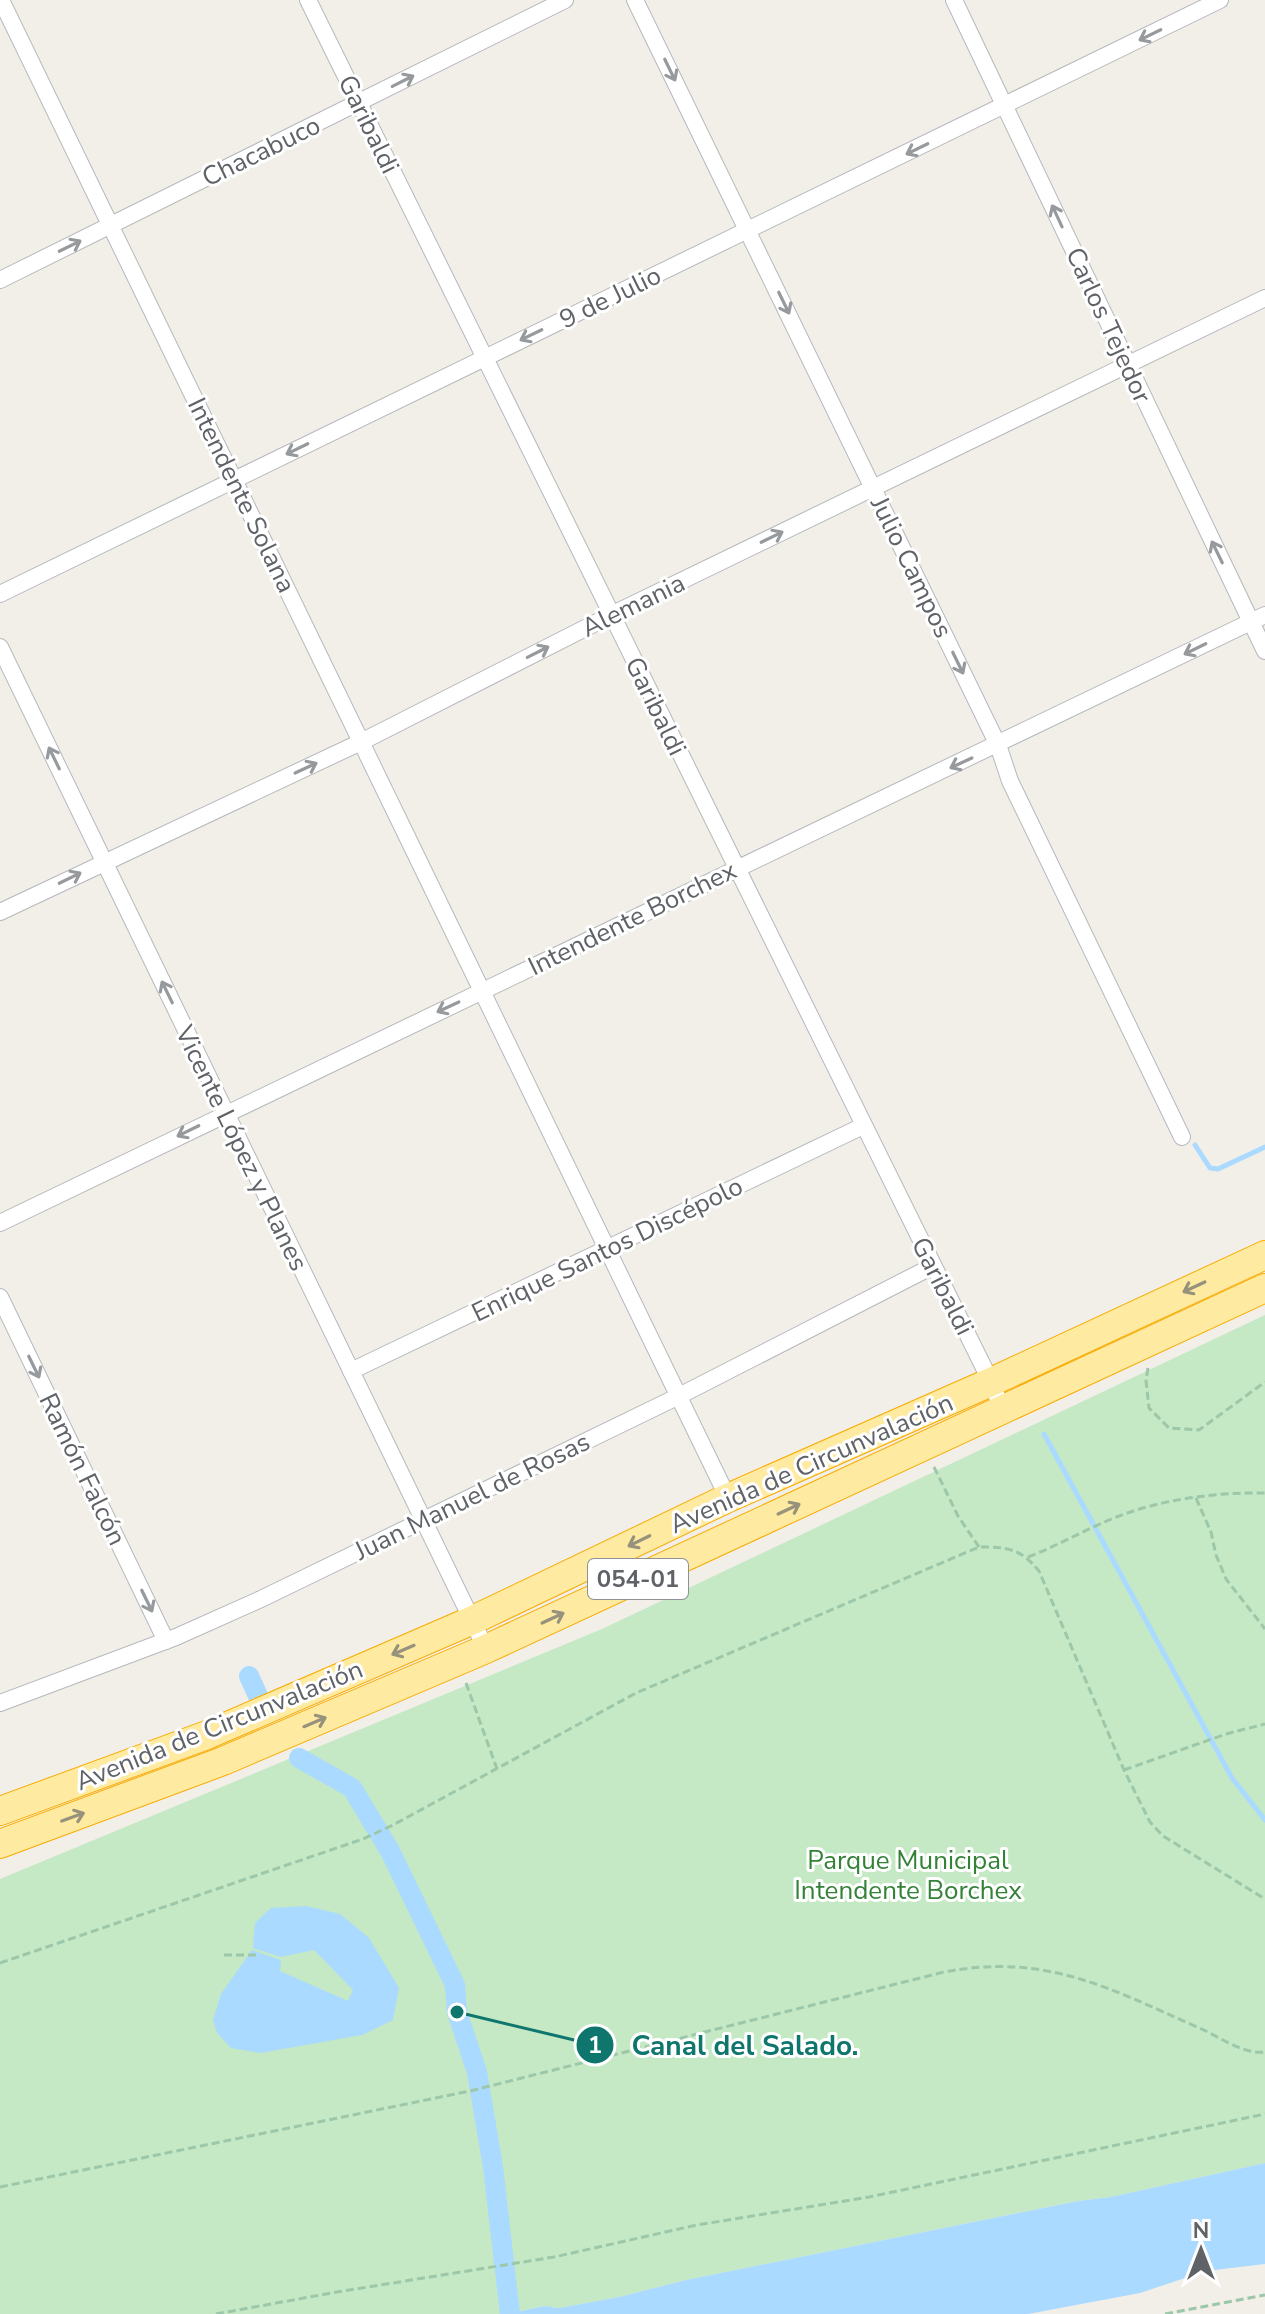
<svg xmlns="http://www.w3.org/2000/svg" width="1265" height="2314" font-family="'Nunito Sans',sans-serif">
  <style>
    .green { fill: #c5e8c5 }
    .water { fill: #aadaff }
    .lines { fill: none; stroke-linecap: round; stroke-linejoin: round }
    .stream { stroke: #aadaff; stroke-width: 5 }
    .canal { stroke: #aadaff; stroke-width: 20 }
    .minor-casing { stroke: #b5b8bc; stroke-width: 18 }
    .trunk-casing { stroke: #f9ab00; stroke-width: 30 }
    .path { stroke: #9cc7a9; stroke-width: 3; stroke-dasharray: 8 4; stroke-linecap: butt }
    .minor { stroke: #fff; stroke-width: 16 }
    .trunk { stroke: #feeaa1; stroke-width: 28 }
    .oneway { stroke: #979a9d }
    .oneway2 { stroke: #97927c }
    .labels { text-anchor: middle; stroke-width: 6; stroke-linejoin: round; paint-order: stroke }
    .shield { fill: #fff; stroke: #8f9295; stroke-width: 2 }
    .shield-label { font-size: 24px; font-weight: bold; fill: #5f6368 }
    .street-label { font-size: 26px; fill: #5f6368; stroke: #fff }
    .park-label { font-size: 26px; fill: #348238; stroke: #fff }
    .leader { fill: none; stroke: #0f766e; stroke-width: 3 }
    .callout-dot { fill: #0f766e; stroke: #fff; stroke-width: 3 }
    .mark-label { font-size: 24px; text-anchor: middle; font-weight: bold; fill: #fff }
    .callout-label { font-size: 28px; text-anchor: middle; font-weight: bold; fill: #0f766e; stroke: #fff; stroke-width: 6; stroke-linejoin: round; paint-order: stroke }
  </style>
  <rect width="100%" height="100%" fill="#f1efe8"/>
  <path class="green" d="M1265,1315V2163L1111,2197L1078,2201L686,2280L619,2297L559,2308L543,2306L507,2314H0V1879L602,1629Z"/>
  <g class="water">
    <path d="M306,1906L340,1914L369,1938L399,1988L393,2020L362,2035L260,2053L231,2048L217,2033L213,2020L221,1994L252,1950L281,1960L280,1971L348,2001L353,1990L314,1950L281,1957L253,1948L255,1923L271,1908Z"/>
    <path d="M1265,2163V2264L1206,2271L1140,2293L1028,2314H507L544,2306L559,2308L619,2297L686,2280L1078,2201L1111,2197Z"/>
  </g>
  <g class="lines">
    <g class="stream">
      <path d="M1195,1145L1210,1168L1218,1169L1265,1147"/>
      <path d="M1044,1434L1232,1778L1265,1820"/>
    </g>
    <g class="canal">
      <path d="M249,1676L259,1698"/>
      <path d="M299,1758L352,1788L390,1851L455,1985L457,2012L477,2072L493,2167L510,2314"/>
    </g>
    <g class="minor-casing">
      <g id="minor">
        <path d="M1,0L728,1498"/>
        <path d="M308,0L991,1382L1003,1411"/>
        <path d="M635,0L998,745L1010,781L1182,1137"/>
        <path d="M954,0L1265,651"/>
        <path d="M0,280L565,0"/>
        <path d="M0,594L1220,0"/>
        <path d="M0,647L486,1649"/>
        <path d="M0,912L361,742L611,615L1265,298"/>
        <path d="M0,1223L1265,615"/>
        <path d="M0,1297L166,1641"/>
        <path d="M351,1371L863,1126"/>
        <path d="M0,1703L176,1637L261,1599L679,1396L933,1266"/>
      </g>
    </g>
    <g class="trunk-casing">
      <g id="trunk">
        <path d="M0,1811L207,1735L473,1620L728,1498L991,1382L1265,1255"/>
        <path d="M0,1844L223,1761L486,1649L1265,1288"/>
      </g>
    </g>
    <g class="path">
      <path d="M1148,1368L1146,1380L1149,1408L1169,1428L1199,1430L1265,1382"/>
      <path d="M934,1467L958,1516L979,1547"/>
      <path d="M1196,1498L1211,1532L1216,1555L1226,1579L1265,1629"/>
      <path d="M1028,1557C1059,1545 1088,1528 1119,1516C1164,1499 1217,1492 1265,1493"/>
      <path d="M466,1683L497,1769"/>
      <path d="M1124,1770L1226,1734L1265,1724"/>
      <path d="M224,1955H258"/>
      <path d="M0,1963L363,1839L393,1825L636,1693L979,1547C1007,1547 1020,1548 1039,1571L1124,1770L1150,1822L1163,1836L1265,1899"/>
      <path d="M0,2187L470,2091L944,1972C1045,1953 1107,1987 1197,2027C1217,2035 1243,2055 1265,2052"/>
      <path d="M216,2314L337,2292L554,2257L697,2225L869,2197L1265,2114"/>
      <path d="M1165,2314L1265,2295"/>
    </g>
    <use href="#minor" class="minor"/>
    <use href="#trunk" class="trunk"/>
  </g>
  <defs><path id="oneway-shaft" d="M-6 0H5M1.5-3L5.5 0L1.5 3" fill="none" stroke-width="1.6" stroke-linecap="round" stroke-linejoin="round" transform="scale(2)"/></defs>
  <g class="oneway">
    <use href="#oneway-shaft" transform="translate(1150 35) rotate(154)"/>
    <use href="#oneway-shaft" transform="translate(670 70) rotate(64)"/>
    <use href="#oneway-shaft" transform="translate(403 81) rotate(-27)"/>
    <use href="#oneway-shaft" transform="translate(917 149) rotate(154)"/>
    <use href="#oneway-shaft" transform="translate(1057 216) rotate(-115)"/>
    <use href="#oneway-shaft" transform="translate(70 246) rotate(-26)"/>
    <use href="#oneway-shaft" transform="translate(784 303) rotate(64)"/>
    <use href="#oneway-shaft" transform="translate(531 335) rotate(154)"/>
    <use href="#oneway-shaft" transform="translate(297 449) rotate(154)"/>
    <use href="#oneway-shaft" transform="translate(772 537) rotate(-26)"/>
    <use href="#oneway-shaft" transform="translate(1217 552) rotate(-116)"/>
    <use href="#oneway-shaft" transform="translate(1195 649) rotate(154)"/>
    <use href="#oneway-shaft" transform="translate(538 652) rotate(-27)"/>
    <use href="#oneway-shaft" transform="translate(958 663) rotate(64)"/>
    <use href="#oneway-shaft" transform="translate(54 758) rotate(-116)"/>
    <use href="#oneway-shaft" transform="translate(961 763) rotate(155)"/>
    <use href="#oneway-shaft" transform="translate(306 768) rotate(-25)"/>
    <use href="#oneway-shaft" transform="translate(70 878) rotate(-26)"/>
    <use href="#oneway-shaft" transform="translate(167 992) rotate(-116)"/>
    <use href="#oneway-shaft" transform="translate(448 1007) rotate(155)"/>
    <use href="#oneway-shaft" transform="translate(188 1131) rotate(154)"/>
    <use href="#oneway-shaft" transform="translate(34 1367) rotate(64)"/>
    <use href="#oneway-shaft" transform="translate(147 1601) rotate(64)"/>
  </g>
  <g class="oneway2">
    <use href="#oneway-shaft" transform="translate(1194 1287) rotate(155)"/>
    <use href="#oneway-shaft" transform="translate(789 1509) rotate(-25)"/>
    <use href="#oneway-shaft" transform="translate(639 1541) rotate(154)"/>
    <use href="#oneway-shaft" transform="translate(553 1618) rotate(-25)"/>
    <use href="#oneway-shaft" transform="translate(403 1650) rotate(157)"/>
    <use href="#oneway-shaft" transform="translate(315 1722) rotate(-23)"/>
    <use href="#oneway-shaft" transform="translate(73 1817) rotate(-20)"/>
  </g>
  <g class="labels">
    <rect class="shield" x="588" y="1559" width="100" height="40" rx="6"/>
    <g class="shield-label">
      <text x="638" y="1587">054-01</text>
    </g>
    <g class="street-label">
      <text transform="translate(369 124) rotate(64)" y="9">Garibaldi</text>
      <text transform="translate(261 151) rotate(-26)" y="9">Chacabuco</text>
      <text transform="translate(610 297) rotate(-26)" y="9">9 de Julio</text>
      <text transform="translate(1109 325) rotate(65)" y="9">Carlos Tejedor</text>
      <text transform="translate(242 495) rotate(64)" y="9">Intendente Solana</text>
      <text transform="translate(912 567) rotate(64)" y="9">Julio Campos</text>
      <text transform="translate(633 605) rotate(-26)" y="9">Alemania</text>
      <text transform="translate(656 706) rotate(64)" y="9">Garibaldi</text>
      <text transform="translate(632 918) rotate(-26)" y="9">Intendente Borchex</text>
      <text transform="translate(242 1148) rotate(64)" y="9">Vicente López y Planes</text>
      <text transform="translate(607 1249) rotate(-26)" y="9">Enrique Santos Discépolo</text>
      <text transform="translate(943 1286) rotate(63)" y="9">Garibaldi</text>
      <text transform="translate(811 1463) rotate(-24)" y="9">Avenida de Circunvalación</text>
      <text transform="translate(83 1469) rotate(64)" y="9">Ramón Falcón</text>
      <text transform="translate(472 1496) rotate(-26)" y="9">Juan Manuel de Rosas</text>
      <text transform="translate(219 1725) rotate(-22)" y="9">Avenida de Circunvalación</text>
    </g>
    <g class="park-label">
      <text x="908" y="1869">Parque Municipal<tspan x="908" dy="30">Intendente Borchex</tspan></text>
    </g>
  </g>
  <path class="leader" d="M457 2012L595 2045"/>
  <g class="callout-dot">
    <circle cx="457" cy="2012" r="8"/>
    <circle cx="595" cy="2045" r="20"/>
  </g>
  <g class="mark-label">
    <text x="595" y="2053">1</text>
  </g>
  <g class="callout-label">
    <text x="745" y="2055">Canal del Salado.</text>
  </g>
  <g transform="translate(1201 2250)" stroke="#ffffff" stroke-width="6" paint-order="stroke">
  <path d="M0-6L14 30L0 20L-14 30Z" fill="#5f6368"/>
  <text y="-12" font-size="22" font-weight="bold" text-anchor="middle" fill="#5f6368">N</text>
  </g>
</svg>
